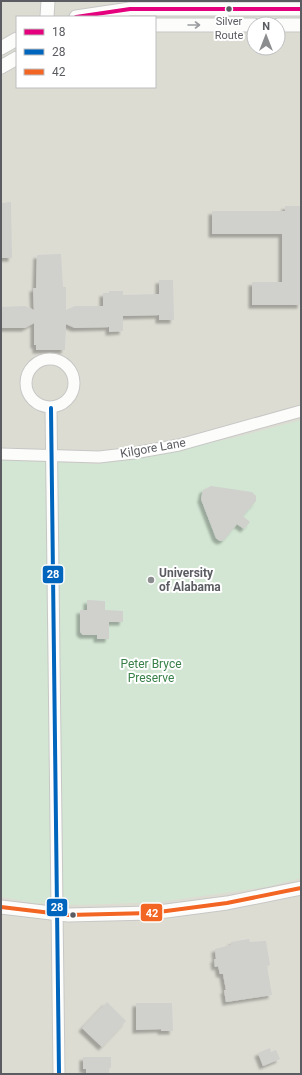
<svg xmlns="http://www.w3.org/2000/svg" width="302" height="1075" font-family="Roboto,sans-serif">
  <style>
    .education { fill: #dddcd3; fill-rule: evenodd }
    .green { fill: #d2e6d3 }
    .building { fill: #d0d0cd; filter: url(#shadow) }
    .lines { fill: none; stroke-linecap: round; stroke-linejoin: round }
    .minor-casing { stroke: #c7c7c6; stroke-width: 13 }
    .tertiary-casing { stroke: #c7c7c6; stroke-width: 15 }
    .minor { stroke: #fcfcfb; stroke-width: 11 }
    .tertiary { stroke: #fcfcfb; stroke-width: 13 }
    .bus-1-casing { stroke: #fff; stroke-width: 7 }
    .bus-2-casing { stroke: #fff; stroke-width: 7 }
    .bus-3-casing { stroke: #fff; stroke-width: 7 }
    .bus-1 { stroke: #e5007d; stroke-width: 4 }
    .bus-2 { stroke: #0065bd; stroke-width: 4 }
    .bus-3 { stroke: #f26522; stroke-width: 4 }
    .oneway { stroke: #9b9c9f }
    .bus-dot { fill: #5a5c61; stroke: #fff; stroke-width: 1.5 }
    .poi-dot { fill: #8c8d8f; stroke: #fff; stroke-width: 1.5 }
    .labels { text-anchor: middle; stroke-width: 4; stroke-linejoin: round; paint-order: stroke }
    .bus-label { font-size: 11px; fill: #5a5c61; stroke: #fff }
    .street-label { font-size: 12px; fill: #5a5c61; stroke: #fff }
    .poi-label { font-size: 12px; font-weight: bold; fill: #5a5c61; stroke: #fff; text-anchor: start }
    .park-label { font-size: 12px; fill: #398149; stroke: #fff }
    .line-badge { stroke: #fff; stroke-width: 1.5 }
    .badge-label { font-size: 11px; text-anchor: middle; font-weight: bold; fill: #fff }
  </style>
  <defs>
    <filter id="shadow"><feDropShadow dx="-3.5" dy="3.5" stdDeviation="1" flood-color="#0004"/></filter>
  </defs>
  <rect width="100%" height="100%" fill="#e9e9e4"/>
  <path class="education" d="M1,1H301V1074H1ZM17,17H155V87H17ZM254,24H278V48H254Z"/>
  <path class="green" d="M301,420V878L266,887L159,902L79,905L34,903L1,897V460L97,464L134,459L237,437Z"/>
  <g class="building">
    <path d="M11,202L12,258H1V203Z"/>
    <path d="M285,206H301V305H252V282H282V234H212V211H285Z"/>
    <path d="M61,254L63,287H66V310L75,306H103V293H109V291H123V295L159,294V280H173L174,320H159V315L123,316V331L109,332V327L75,328L66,324L65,350H36V345H34V323L25,328H1V307L25,306L34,310L33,288H36L37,255Z"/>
    <path d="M211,486L252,492L256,496V501L243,516L250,522L244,529L237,524L224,540L220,541L216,538L201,499L203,490Z"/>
    <path d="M87,600L105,601V610L123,611V622H109V639H97V635H83L80,632V610H87Z"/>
    <path d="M249,939L250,942L266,941L270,965L267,966L272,995L226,1002L224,990H226L223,974H220L218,966L215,967L214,959H216L215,949L231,945V942Z"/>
    <path d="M107,1002L126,1021L102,1047L82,1028Z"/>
    <path d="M136,1003H172L173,1031H161V1029L136,1030Z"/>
    <path d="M270,1048L271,1052L276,1050L280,1059L263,1066L258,1053Z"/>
    <path d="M83,1057H111V1068H109V1074H86V1069H83Z"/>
  </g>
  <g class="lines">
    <g class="minor-casing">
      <g id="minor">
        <circle cx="50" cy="383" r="24"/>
        <path d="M51,408L59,1074"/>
        <path d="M1,454L99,457L134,453L179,445L301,411"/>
      </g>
    </g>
    <g class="tertiary-casing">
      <g id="tertiary">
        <path d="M47,17L48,1"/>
        <path d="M76,17L130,9H301"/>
        <path d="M155,25H254"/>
        <path d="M278,25H301"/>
        <path d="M1,48L17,39"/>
        <path d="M1,67L17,58"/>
        <path d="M1,907L68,915L151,913L227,903L301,888"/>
      </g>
    </g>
    <use href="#minor" class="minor"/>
    <use href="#tertiary" class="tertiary"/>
    <g class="bus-1-casing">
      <path id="bus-1" d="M76,17L130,9H301"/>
    </g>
    <g class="bus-2-casing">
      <path id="bus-2" d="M51,408L59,1074"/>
    </g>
    <g class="bus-3-casing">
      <path id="bus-3" d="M1,907L68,915L151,913L227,903L301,888"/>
    </g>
    <use href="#bus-1" class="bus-1"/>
    <use href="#bus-2" class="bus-2"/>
    <use href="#bus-3" class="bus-3"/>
  </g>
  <defs><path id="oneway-shaft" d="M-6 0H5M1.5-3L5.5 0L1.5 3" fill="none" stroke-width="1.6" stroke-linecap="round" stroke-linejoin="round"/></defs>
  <use class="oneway" href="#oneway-shaft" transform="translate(194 25)"/>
  <g class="bus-dot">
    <circle cx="229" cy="9" r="3.5"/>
    <circle cx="73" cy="915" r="3.5"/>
  </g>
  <circle class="poi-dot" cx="151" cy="580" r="4"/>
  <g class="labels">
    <g class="bus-label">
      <text x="229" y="25">Silver<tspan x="229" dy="14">Route</tspan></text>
    </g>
    <g class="street-label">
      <text transform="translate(153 448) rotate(-10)" y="4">Kilgore Lane</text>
    </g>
    <g class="poi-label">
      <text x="159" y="577">University<tspan x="159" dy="14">of Alabama</tspan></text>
    </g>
    <g class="park-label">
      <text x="151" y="668">Peter Bryce<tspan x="151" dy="14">Preserve</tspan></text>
    </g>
  </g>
  <g class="line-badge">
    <rect x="42" y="565" width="22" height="19" rx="4" fill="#0065bd"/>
    <rect x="46" y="898" width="22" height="19" rx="4" fill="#0065bd"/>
    <rect x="140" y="903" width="23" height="19" rx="4" fill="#f26522"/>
  </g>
  <g class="badge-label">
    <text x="53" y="578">28</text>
    <text x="57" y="911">28</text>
    <text x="152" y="917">42</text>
  </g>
  <rect width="302" height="1075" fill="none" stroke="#5a5c61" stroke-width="4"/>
  <rect x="16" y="16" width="140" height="72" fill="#ffffff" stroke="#bdbec0"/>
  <rect x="24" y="29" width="20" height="6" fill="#e5007d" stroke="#bdbec0"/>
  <text x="52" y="36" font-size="12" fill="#5a5c61">18</text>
  <rect x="24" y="49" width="20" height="6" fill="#0065bd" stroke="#bdbec0"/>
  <text x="52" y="56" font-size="12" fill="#5a5c61">28</text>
  <rect x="24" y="69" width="20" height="6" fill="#f26522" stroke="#bdbec0"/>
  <text x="52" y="76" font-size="12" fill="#5a5c61">42</text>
  <g transform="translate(266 36)"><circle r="19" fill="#ffffff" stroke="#bdbec0"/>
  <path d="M0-3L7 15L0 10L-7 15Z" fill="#8c8d8f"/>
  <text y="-6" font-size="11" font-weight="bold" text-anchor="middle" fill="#5a5c61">N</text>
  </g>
</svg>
